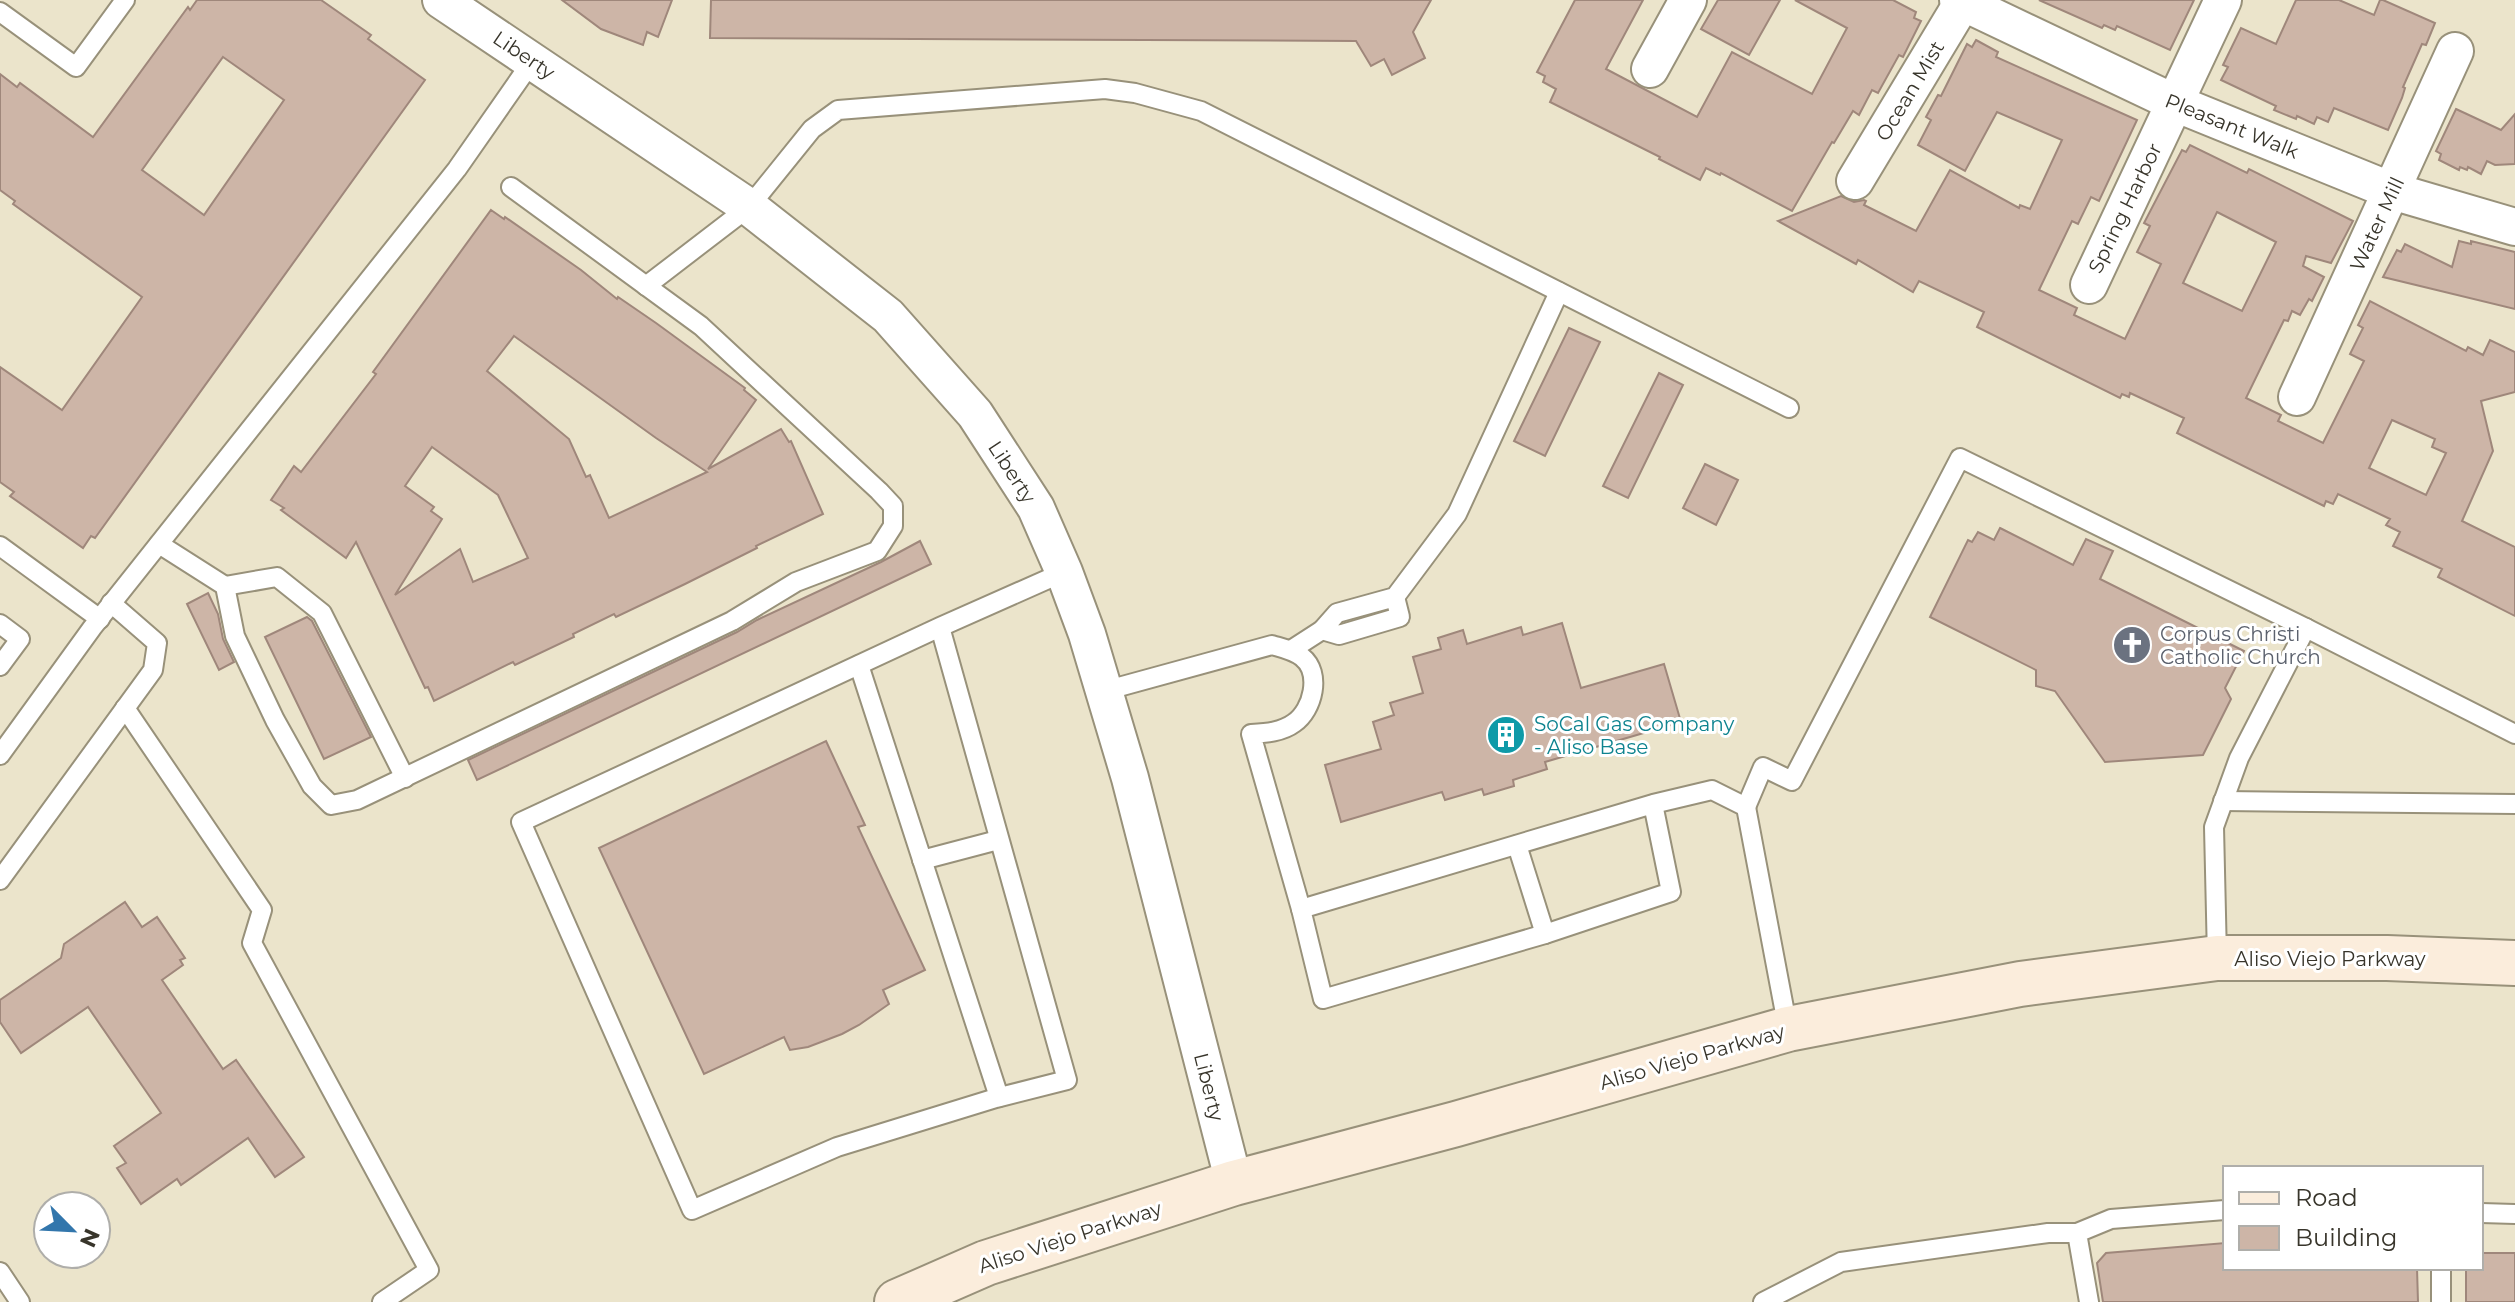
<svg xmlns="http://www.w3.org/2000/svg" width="2515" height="1302" font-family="Montserrat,sans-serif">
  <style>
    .building { fill: #cdb5a7; stroke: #9f877b; stroke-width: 2; fill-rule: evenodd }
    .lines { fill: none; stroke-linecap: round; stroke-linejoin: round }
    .service-casing { stroke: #98917a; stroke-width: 22 }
    .minor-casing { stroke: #98917a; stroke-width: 40 }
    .secondary-casing { stroke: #98917a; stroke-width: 48 }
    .service { stroke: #fff; stroke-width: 18 }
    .minor { stroke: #fff; stroke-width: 36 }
    .secondary { stroke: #fbeddc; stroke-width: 44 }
    .labels { text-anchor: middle; stroke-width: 6; stroke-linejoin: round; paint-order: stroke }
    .street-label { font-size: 20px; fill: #38352b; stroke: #fff }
    .worship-label { font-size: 20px; fill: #5b616d; stroke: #fff; text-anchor: start }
    .culture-label { font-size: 20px; fill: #0d838f; stroke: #fff; text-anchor: start }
  </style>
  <rect width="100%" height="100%" fill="#ebe4cb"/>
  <g class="building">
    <path d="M197,0H321L371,35L368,39L425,80L95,538L91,536L83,548L10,496L14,492L0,482V367L62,410L142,297L13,204L15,201L0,190V74L17,87L20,83L93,137L188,7L190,10ZM223,57L284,100L204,215L142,170Z"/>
    <path d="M562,0H672L658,37L647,32L643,45L601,29Z"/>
    <path d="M711,0H1431L1413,32L1425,58L1392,75L1384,59L1371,66L1356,41L710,38Z"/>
    <path d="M1575,0H1643L1606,69L1697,117L1732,52L1812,94L1847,28L1795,0H1893L1916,12L1914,18L1921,21L1903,57L1899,55L1878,93L1872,90L1859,115L1853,111L1834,143L1832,142L1792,211L1721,173L1720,175L1706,168L1700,180L1659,159L1660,157L1550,102L1556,89L1543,82L1545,76L1537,72Z"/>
    <path d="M1718,0H1780L1749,55L1701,29Z"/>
    <path d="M2039,0H2194L2170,50L2117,26L2115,30L2104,25L2102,28Z"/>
    <path d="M2296,0H2339L2374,15L2380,0H2383L2435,23L2426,45L2422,44L2403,87L2405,88L2402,98L2388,130L2334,108L2328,122L2317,117L2314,124L2297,116L2296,119L2274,110L2276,106L2221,80L2228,67L2223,65L2241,28L2276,44Z"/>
    <path d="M1976,40L1998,52L1996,57L2137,120L2099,201L2091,197L2078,224L2072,221L2039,290L2077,308L2074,315L2125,339L2161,264L2137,252L2150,226L2144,223L2182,150L2186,152L2190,145L2247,173L2249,169L2353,221L2331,263L2306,256L2303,266L2324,277L2312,301L2309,299L2300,315L2292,311L2288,321L2284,320L2246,398L2281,415L2278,421L2323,443L2364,361L2350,354L2363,328L2358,325L2370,301L2466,351L2468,347L2483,355L2490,340L2515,352V392L2481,401L2493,451L2462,521L2515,547V616L2438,577L2442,569L2393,546L2400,532L2386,525L2390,519L2338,494L2333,504L2326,501L2324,506L2177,433L2184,418L2130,393L2129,397L2122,394L2120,398L1977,327L1984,312L1919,281L1913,292L1858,260L1856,264L1778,221L1841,196L1854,202L1864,200L1866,201L1864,205L1916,231L1950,170L2019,208L2020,205L2030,209L2062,140L1997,112L1965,171L1918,145L1931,120L1926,117L1938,95L1941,96L1967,44L1972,47ZM2217,212L2276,242L2242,311L2183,283ZM2392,420L2435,439L2432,447L2446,453L2426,495L2369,468Z"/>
    <path d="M2456,109L2501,130L2515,114V164L2495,165L2487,161L2481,174L2468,167L2467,170L2460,167L2459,170L2439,160L2441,154L2436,151Z"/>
    <path d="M491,210L504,219L505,217L581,270L617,299L618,297L656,323L745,388L744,390L756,400L708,469L781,429L789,442L791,441L823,514L756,546L757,548L685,584L616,617L614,614L573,634L574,637L515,665L513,662L434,701L428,687L425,688L356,542L346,558L281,510L284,508L271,500L294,466L301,472L376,374L373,372ZM514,336L656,438L707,472L609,518L590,475L586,477L569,439L487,371ZM432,447L498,495L528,558L473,582L460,549L395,595L442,519L431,511L434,507L405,486Z"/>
    <path d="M2459,241L2471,244V241L2515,252V309L2383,277L2397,250L2401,252L2405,244L2452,267Z"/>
    <path d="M1569,328L1600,342L1545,456L1514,441Z"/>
    <path d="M1659,373L1683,385L1628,498L1603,486Z"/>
    <path d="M1705,464L1738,480L1716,525L1683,508Z"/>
    <path d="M2000,528L2073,565L2086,539L2113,551L2100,579L2244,651L2225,688L2231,699L2203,755L2105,762L2055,691L2036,686V670L1930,617L1968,540L1972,542L1978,532L1994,540Z"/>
    <path d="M920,541L931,564L477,780L468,760L737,632L757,620L881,562Z"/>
    <path d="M208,593L218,614L223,639L234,662L219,670L187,604Z"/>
    <path d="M307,617L312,621L371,737L324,759L265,637Z"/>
    <path d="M1562,623L1581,688L1664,664L1681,722L1545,762L1547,769L1513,780L1514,786L1484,795L1482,789L1445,800L1442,792L1341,822L1325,765L1381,749L1373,722L1394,715L1390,703L1423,693L1413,657L1441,649L1438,638L1463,630L1467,644L1521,627L1523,635Z"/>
    <path d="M826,741L865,825L858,827L925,970L883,990L889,1004L859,1025L842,1034L808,1047L790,1050L784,1037L704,1074L599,848Z"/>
    <path d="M125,902L142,927L157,917L185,958L180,960L183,965L162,980L223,1069L236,1060L304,1157L275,1177L248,1138L181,1185L177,1179L141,1204L117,1168L126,1163L114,1146L161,1113L88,1007L21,1053L0,1022V1000L61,958L64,944Z"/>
    <path d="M2225,1243V1268H2417L2418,1302H2103L2097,1263L2106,1253Z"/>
    <path d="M2481,1253H2515V1302H2466V1268H2481Z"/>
  </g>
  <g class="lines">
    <g class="service-casing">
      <g id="service">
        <path d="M0,12L76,67L125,0"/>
        <path d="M646,286L749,207L812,129L838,110L1105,89L1135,93L1201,111L1789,408"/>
        <path d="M159,544L225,586L235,636L275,720L312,786L331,805L357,800L732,621L796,582L877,551L893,526V506L879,491L701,326L511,187"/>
        <path d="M0,546L100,619"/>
        <path d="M225,586L277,577L322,613L405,778"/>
        <path d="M0,624L20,639L0,666"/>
        <path d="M940,627L1067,1080L996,1098L837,1147L692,1210L521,822L940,627L1064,572"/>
        <path d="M1322,630L1339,635L1400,617L1395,597"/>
        <path d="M1291,650L1322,630L1337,613L1395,597L1457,514L1559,292"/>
        <path d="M859,665L999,1097"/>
        <path d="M1104,691L1272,645C1282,648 1293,650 1302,657C1322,673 1313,710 1294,723C1282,732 1266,733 1251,734L1301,909"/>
        <path d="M125,708L262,910L252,943L429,1270L382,1302"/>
        <path d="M0,755L92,628L457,169L533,60"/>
        <path d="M2223,801L2515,804"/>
        <path d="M1653,804L1301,909L1323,999L1545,934L1671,892L1653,804L1712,790L1746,807L1788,1029"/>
        <path d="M1746,807L1763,767L1792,781L1960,458L2306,628L2515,734"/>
        <path d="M1517,845L1545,934"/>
        <path d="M922,860L998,840"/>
        <path d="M0,880L153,670L157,643L111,603"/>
        <path d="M2217,958L2214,827L2239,758L2306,628"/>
        <path d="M2481,1213L2515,1214"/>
        <path d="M0,1272L20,1302"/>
        <path d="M1763,1302L1841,1262L2048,1233H2077"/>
        <path d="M2089,1302L2077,1233L2111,1219L2225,1210"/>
        <path d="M2441,1302V1268"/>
      </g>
    </g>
    <g class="minor-casing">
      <g id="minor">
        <path d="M441,0L749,207L888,316L975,414L1036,508L1064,572L1087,634L1130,778L1234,1183"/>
        <path d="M1958,0L2175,103L2392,191L2515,227"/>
        <path d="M1650,69L1688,0"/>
        <path d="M1855,181L1964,0"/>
        <path d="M2089,285L2223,0"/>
        <path d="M2297,397L2455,51"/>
      </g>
    </g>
    <g class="secondary-casing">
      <path id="secondary" d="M897,1302L986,1263L1234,1183L1456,1124L1788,1029L2020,984L2217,958H2387L2515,963"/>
    </g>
    <use href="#service" class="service"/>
    <use href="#minor" class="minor"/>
    <use href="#secondary" class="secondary"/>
  </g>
  <defs>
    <g id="church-disc" transform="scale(2)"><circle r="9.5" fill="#6b7280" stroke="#fff"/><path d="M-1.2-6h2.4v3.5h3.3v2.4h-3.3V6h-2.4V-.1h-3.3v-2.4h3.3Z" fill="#fff"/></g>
    <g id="building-disc" transform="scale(2)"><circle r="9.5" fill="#0f9aa8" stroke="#fff"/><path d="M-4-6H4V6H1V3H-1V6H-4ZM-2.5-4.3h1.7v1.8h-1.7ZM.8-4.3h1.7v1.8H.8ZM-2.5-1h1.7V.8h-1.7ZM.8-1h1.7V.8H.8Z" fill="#fff"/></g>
  </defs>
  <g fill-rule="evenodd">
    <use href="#church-disc" x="2132" y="645"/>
    <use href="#building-disc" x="1506" y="735"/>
  </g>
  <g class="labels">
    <g class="street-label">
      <text transform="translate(524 55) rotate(34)" y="7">Liberty</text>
      <text transform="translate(1910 91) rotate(-59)" y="7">Ocean Mist</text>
      <text transform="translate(2232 126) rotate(22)" y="7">Pleasant Walk</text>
      <text transform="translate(2125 208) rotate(-64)" y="7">Spring Harbor</text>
      <text transform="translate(2377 224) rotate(-65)" y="7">Water Mill</text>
      <text transform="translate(1012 472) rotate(57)" y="7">Liberty</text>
      <text x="2330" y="966">Aliso Viejo Parkway</text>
      <text transform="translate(1692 1057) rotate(-16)" y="7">Aliso Viejo Parkway</text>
      <text transform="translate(1209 1087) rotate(76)" y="7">Liberty</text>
      <text transform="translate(1070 1237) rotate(-18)" y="7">Aliso Viejo Parkway</text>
    </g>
    <g class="worship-label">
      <text x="2160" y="641">Corpus Christi<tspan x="2160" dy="23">Catholic Church</tspan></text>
    </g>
    <g class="culture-label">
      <text x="1534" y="731">SoCal Gas Company<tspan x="1534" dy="23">- Aliso Base</tspan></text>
    </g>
  </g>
  <rect x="2223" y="1166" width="260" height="104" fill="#ffffff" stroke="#afaeaa" stroke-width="2"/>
  <rect x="2239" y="1192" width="40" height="12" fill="#fbeddc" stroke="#afaeaa" stroke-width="2"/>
  <text x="2295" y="1206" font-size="24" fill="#38352b">Road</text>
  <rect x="2239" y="1226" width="40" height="24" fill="#cdb5a7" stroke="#afaeaa" stroke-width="2"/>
  <text x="2295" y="1246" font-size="24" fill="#38352b">Building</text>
  <g transform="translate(72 1230) rotate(114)"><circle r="38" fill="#ffffff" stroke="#afaeaa" stroke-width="2"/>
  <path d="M0-6L14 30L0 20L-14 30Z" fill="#3276ac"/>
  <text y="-12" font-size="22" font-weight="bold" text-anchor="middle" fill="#38352b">N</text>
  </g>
</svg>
